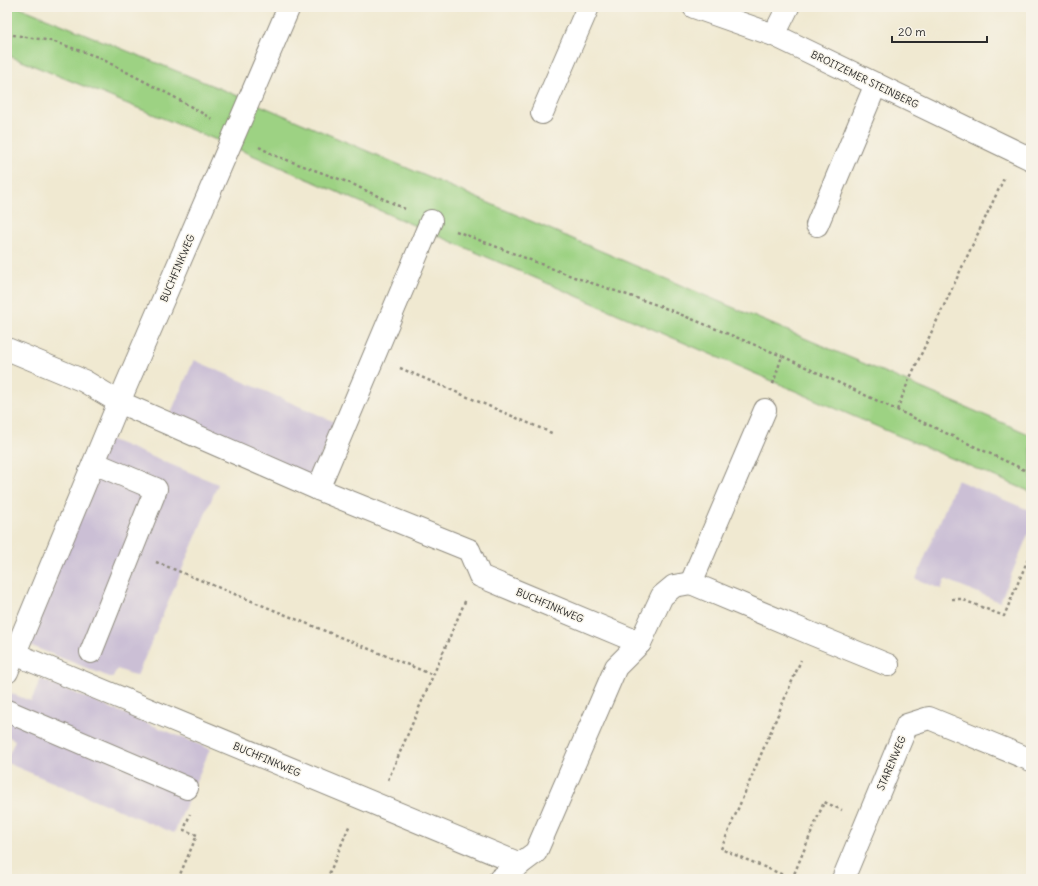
<svg xmlns="http://www.w3.org/2000/svg" width="1038" height="886" font-family="Delius,sans-serif">
  <style>
    .industrial { fill: #cbbfd5 }
    .green { fill: #9dd283; stroke: #647e57 }
    .lines { fill: none; stroke-linecap: round; stroke-linejoin: round }
    .minor-casing { stroke: #8e8a7e; stroke-width: 24 }
    .path { stroke: #8e8a7e; stroke-width: 2.5; stroke-dasharray: 3 3; stroke-linecap: butt }
    .minor { stroke: #fff; stroke-width: 22 }
    .labels { text-anchor: middle; stroke-width: 3; stroke-linejoin: round; paint-order: stroke }
    .street-label { font-size: 10px; fill: #2b2b2b; stroke: #f7f3e8 }
  </style>
  <rect width="100%" height="100%" fill="#f7f3e8"/>
  <filter id="ink" filterUnits="userSpaceOnUse"><feTurbulence type="fractalNoise" baseFrequency=".025" numOctaves="2"/><feDisplacementMap in="SourceGraphic" scale="8" xChannelSelector="R" yChannelSelector="G"/><feConvolveMatrix kernelMatrix="1 2 1 2 8 2 1 2 1" color-interpolation-filters="sRGB"/></filter>
  <filter id="wash" filterUnits="userSpaceOnUse"><feTurbulence type="fractalNoise" baseFrequency=".012" numOctaves="4" result="noise"/><feDisplacementMap in="SourceGraphic" scale="16" xChannelSelector="R" yChannelSelector="G"/><feGaussianBlur stdDeviation="0.9" result="paint"/><feColorMatrix in="noise" values="0 0 0 0 0 0 0 0 0 0 0 0 0 0 0 0 0 1.4 0 .05"/><feComposite in="paint" operator="in"/></filter>
  <g filter="url(#wash)">
    <rect width="100%" height="100%" fill="#f0e9d1"/>
    <g class="industrial">
      <path d="M194,360L335,422L313,478L169,417Z"/>
      <path d="M109,439L218,484L137,676L117,669L112,678L24,643Z"/>
      <path d="M957,480L1031,511V527L1000,602L945,579L941,589L916,579Z"/>
      <path d="M41,679L210,749L174,833L7,763V759L15,740L7,736V692L31,701Z"/>
    </g>
    <path class="green" d="M7,7H19L248,100L1031,435V492L885,430L229,145L7,55Z"/>
  </g>
  <g filter="url(#ink)">
    <g class="lines">
      <g class="minor-casing">
        <g id="minor">
          <path d="M694,7L774,35L1031,159"/>
          <path d="M774,35L788,7"/>
          <path d="M542,113L588,7"/>
          <path d="M817,225L876,84"/>
          <path d="M7,349L84,381L119,402L318,489L469,550L480,576L640,643"/>
          <path d="M318,489L431,221"/>
          <path d="M691,583L812,634L888,665"/>
          <path d="M691,583L765,410"/>
          <path d="M91,652L156,489L94,463"/>
          <path d="M15,654L520,864"/>
          <path d="M7,672L119,402L235,133L289,7"/>
          <path d="M7,711L187,788"/>
          <path d="M500,879L536,852L616,667L640,643L662,596L674,586L691,583"/>
          <path d="M843,879L907,725L929,718L1031,760"/>
        </g>
      </g>
      <g class="path">
        <path d="M7,34L52,41L98,57L176,98L212,119"/>
        <path d="M259,147L276,156L350,183L405,209"/>
        <path d="M456,231L574,277L660,306L782,356"/>
        <path d="M400,368L554,434"/>
        <path d="M773,384L782,356L1031,473"/>
        <path d="M897,410L908,382L1005,176"/>
        <path d="M156,562L433,675"/>
        <path d="M952,599H961L1004,616L1031,552"/>
        <path d="M388,780L466,599"/>
        <path d="M178,879L197,835L184,830L190,814"/>
        <path d="M327,879L350,824"/>
        <path d="M792,879L824,802L842,810"/>
        <path d="M793,879L721,849L801,660"/>
      </g>
      <use href="#minor" class="minor"/>
    </g>
  </g>
  <g class="labels">
    <g class="street-label">
      <text transform="translate(865 79) rotate(26)" y="4">BROITZEMER STEINBERG</text>
      <text transform="translate(177 268) rotate(-67)" y="4">BUCHFINKWEG</text>
      <text transform="translate(550 605) rotate(23)" y="4">BUCHFINKWEG</text>
      <text transform="translate(267 759) rotate(23)" y="4">BUCHFINKWEG</text>
      <text transform="translate(891 763) rotate(-67)" y="4">STARENWEG</text>
    </g>
  </g>
  <rect width="1038" height="886" fill="none" stroke="#f7f3e8" stroke-width="24"/>
  <path d="M892 36v6h95v-6" fill="none" stroke="#2b2b2b" stroke-width="2"/>
  <text x="898" y="36" font-size="12" fill="#2b2b2b" stroke="#f7f3e8" stroke-width="3" paint-order="stroke">20 m</text>
</svg>
